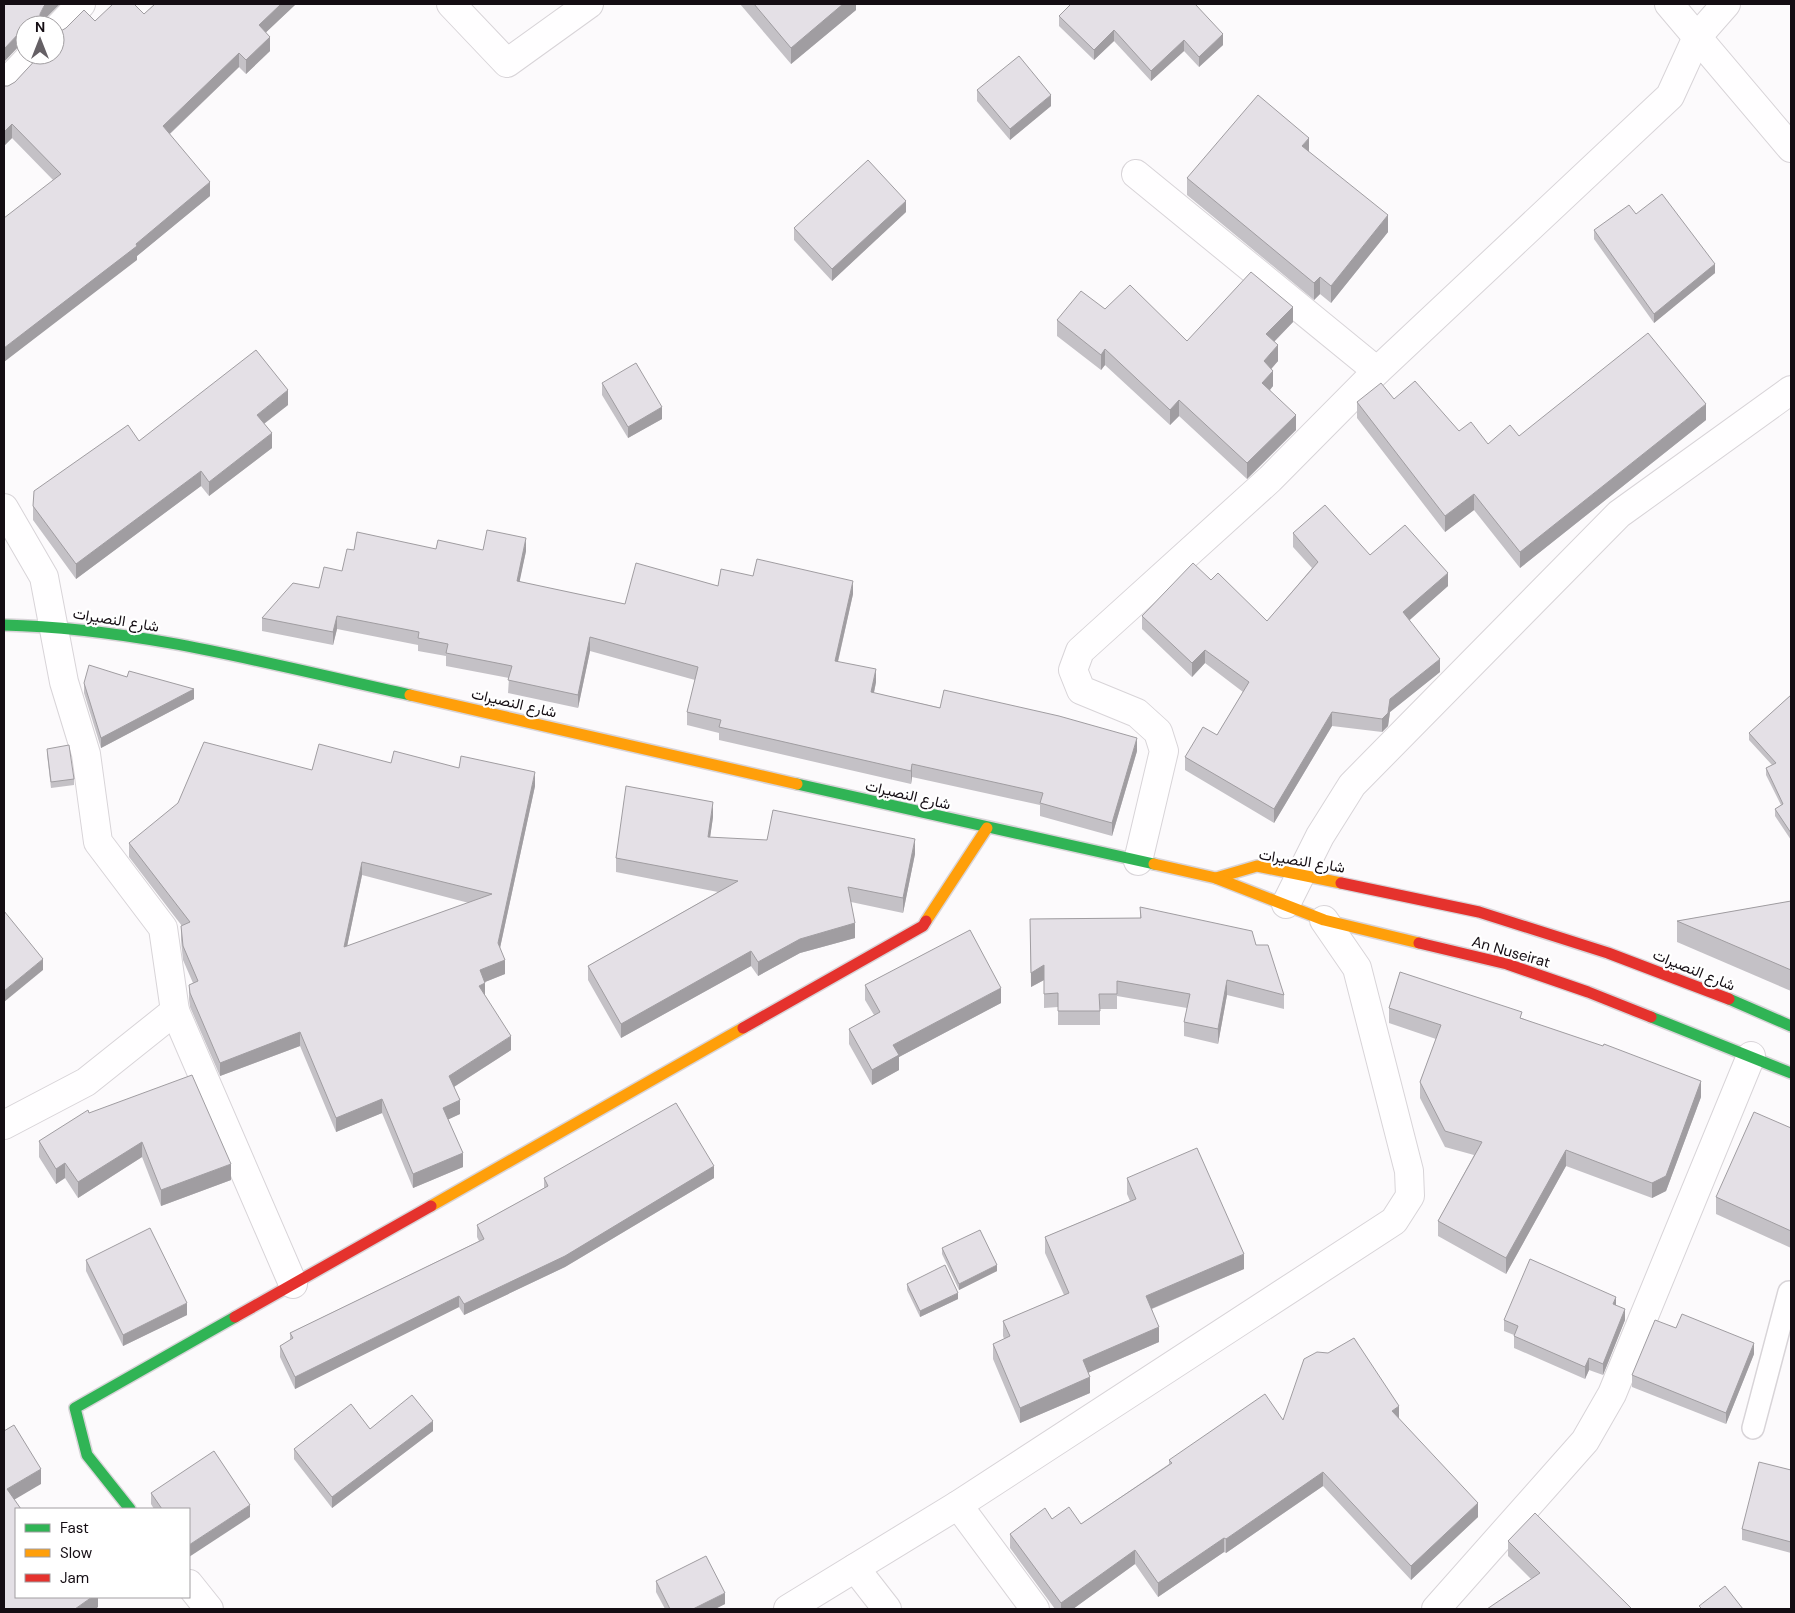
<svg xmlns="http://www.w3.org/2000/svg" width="1795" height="1613" font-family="'DM Sans',Vazirmatn,sans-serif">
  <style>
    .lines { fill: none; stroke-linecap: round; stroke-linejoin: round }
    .lane-casing { stroke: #d8d4d8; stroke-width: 24 }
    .street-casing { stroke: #d8d4d8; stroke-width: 30 }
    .fast-casing { stroke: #d8d4d8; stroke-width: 14 }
    .slow-casing { stroke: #d8d4d8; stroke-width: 14 }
    .jam-casing { stroke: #d8d4d8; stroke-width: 14 }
    .lane { stroke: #fffeff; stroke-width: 21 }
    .street { stroke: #fffeff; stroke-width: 28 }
    .fast { stroke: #30b455; stroke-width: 11 }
    .slow { stroke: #ff9f0a; stroke-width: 11 }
    .jam { stroke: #e5322d; stroke-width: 11 }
    .wall { fill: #c4c1c6; fill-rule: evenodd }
    .shaded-wall { fill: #a09da1 }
    .building { fill: #e4e0e6; stroke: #a09da1; fill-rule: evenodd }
    .labels { text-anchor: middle; stroke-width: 4.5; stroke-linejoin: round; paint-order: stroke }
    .street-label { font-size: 15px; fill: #140d13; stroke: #fff }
  </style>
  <rect width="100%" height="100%" fill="#fcfafc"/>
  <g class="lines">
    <g class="lane-casing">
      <path id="lane" d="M1753,1428L1789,1292H1791"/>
    </g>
    <g class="street-casing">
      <g id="street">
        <path d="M451,4L507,63L589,4"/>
        <path d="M1669,4L1791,148"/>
        <path d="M55,31L81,4"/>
        <path d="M4,85L32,55"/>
        <path d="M1136,174L1377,371"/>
        <path d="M4,508L44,577L64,682L86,754L98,842L163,928L175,1011L86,1082L4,1125"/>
        <path d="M1138,861L1164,751L1158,732L1137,713L1081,690L1073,670L1080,651L1270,479L1377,371L1670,96L1697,37L1726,4"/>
        <path d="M1286,904L1320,836L1352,785L1619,514L1791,390"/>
        <path d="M175,1011L293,1284"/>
        <path d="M958,1505L1035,1609"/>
        <path d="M855,1568L887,1609"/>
        <path d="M189,1584L209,1609"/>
        <path d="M788,1609L958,1505L1394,1221L1410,1196L1409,1171L1357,968L1324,920"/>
        <path d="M1436,1609L1585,1441L1612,1394L1751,1056"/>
      </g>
    </g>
    <g class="fast-casing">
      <g id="fast">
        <path d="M4,625C141,628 277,666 410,695"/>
        <path d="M797,784L1154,864"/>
        <path d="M1729,999L1791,1026"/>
        <path d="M1651,1017L1791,1073"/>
        <path d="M130,1509L87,1455L75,1408L235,1317"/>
      </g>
    </g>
    <g class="slow-casing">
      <g id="slow">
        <path d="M410,695L797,784"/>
        <path d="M1154,864L1216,878L1257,866L1341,883"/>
        <path d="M1216,878L1324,920L1419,943"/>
        <path d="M926,921L987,828"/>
        <path d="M431,1206L743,1028"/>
      </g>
    </g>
    <g class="jam-casing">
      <g id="jam">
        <path d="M1341,883L1479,912L1608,953L1729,999"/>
        <path d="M1419,943L1507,964L1588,992L1651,1017"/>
        <path d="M743,1028L923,926L926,921"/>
        <path d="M235,1317L431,1206"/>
      </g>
    </g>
    <use href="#lane" class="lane"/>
    <use href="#street" class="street"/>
    <use href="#fast" class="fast"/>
    <use href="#slow" class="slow"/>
    <use href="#jam" class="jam"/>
  </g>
  <g class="wall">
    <path d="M155,4H296L266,32L270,51L246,74L239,67L170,134L210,196L137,256V260L53,180L12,138L4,146V86H8L15,82L40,55L59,32L95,21L144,14Z"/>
    <path d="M740,4H856V10L791,64Z"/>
    <path d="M1059,16L1223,45L1199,67L1184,51L1151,81L1114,41L1094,60L1059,26Z"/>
    <path d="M977,90L1051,106L1010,140L977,101Z"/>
    <path d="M1309,152L1388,232L1331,303L1320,294L1314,300L1187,195V178Z"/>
    <path d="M906,212L832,281L794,240V228Z"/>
    <path d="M1636,214L1715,273L1654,323L1594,239V230Z"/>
    <path d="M1105,309L1187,341L1293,322L1274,342L1278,361L1271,369L1273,386L1270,390L1296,430L1247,479L1179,416L1170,425L1105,365L1101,370L1057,336V320Z"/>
    <path d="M602,383L662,419L628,438L602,395Z"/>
    <path d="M1394,399L1459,431L1488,444L1519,436L1706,420L1520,568L1474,510L1445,532L1357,418V402Z"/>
    <path d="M288,405L264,424L272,448L209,496L201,486L76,579L33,520V506L139,441Z"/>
    <path d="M1293,533L1370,555L1448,586L1409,620L1440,672L1390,712L1388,726L1382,732L1332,726L1274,823L1185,770V757L1217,735L1243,692L1205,663L1192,677L1142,629V616L1211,580L1267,621L1312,568L1293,547Z"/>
    <path d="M436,549L526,551L519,582L625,604L718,586L853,594L838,662L876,682L874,693L1137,751L1112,836L1040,816V805L912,777L911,784L719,740V733L687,725V712L695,680L590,651L578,708L508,693L509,678L446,666V656L418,651V645L337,629L333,645L262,631V618L319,588L342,571L354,550Z"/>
    <path d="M84,683L194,699L101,748L84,693Z"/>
    <path d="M1791,695V840L1775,816V809L1781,805L1766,775V768L1772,765L1749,740V733Z"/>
    <path d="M47,749L74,779V785L51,788L47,754Z"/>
    <path d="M391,763L459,768L535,786L500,948L505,974L485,982V996L511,1050L454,1087L460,1114L448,1119L463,1167L413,1188L382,1113L336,1132L300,1046L220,1076L190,1007L189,999V985L193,983L183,960L181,940V926H182L129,857V843L312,770ZM362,875L469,903L347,946Z"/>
    <path d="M713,817L710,837L915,854L903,913L851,902L855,938L800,953L758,976L751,966L621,1038L588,980V966L718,892L616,872V858Z"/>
    <path d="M1791,901V991L1677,942V921Z"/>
    <path d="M1140,907L1256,945L1284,995V1009L1227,995L1218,1044L1184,1036V1022L1187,1008L1117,996V1009H1100V1025H1058V1007L1044,1008V980L1031,987L1030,919L1140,918Z"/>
    <path d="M865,985L1001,1003L899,1057V1070L872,1085L849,1044V1029L874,1015L865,1000Z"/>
    <path d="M1389,1008L1522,1018L1701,1097L1666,1191L1652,1198L1566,1166L1506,1274L1438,1236V1221L1474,1155L1445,1147L1420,1098V1082L1436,1039L1389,1023Z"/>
    <path d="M89,1113L231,1180L161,1206L142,1157L78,1198L65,1178L56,1184L39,1157V1141Z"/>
    <path d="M1791,1128V1248L1716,1214V1197Z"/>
    <path d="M544,1178H714L565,1267L464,1315L459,1307L295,1389L280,1357V1346L290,1340V1333L479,1241L477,1237V1225L544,1188Z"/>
    <path d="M1127,1178L1244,1269L1152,1309L1159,1342L1088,1373L1090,1393L1020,1423L993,1359V1344L1004,1339L1003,1336V1321L1064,1295L1045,1253V1237L1130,1201L1127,1194Z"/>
    <path d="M942,1248L997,1271L959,1290L942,1254Z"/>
    <path d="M86,1260L187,1315L123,1346L86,1271Z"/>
    <path d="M907,1284L958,1299L920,1317L907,1290Z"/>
    <path d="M1616,1305L1625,1320L1603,1375L1589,1370L1585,1379L1514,1348V1335L1504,1331V1320Z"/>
    <path d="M1676,1328L1754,1354L1726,1424L1632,1387V1375Z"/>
    <path d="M1399,1419L1478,1517L1411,1580L1323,1486L1226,1553L1224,1552L1158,1597L1135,1564L1073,1609H1055L1010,1548V1534L1052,1519L1081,1524L1169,1464V1460L1283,1420Z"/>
    <path d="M370,1429L433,1431L332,1508L294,1459V1449Z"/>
    <path d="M1791,1470V1553L1742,1540V1529Z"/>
    <path d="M151,1493L250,1517L189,1509H154L151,1504Z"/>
    <path d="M1508,1541L1632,1609L1531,1579L1508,1556Z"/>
    <path d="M656,1581L725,1604L715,1609H665L656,1592Z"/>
  </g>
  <g class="shaded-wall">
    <path d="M46,4H60L44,20L41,25H40V14L44,6Z"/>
    <path d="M281,4H296L259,39V25Z"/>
    <path d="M843,4H856V10L791,64V48Z"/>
    <path d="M25,28V42L21,44L4,62V49L21,31Z"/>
    <path d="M1114,30V41L1094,60V50Z"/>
    <path d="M1223,34V45L1199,67V57Z"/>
    <path d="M270,37V51L246,74V60Z"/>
    <path d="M1184,40V51L1151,81V71Z"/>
    <path d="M239,53V67L163,140V126Z"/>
    <path d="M1051,95V106L1010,140V129Z"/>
    <path d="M12,124V138L4,146V132Z"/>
    <path d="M1309,138V155L1302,146Z"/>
    <path d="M210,182V196L137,256V260L4,362V348L136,244Z"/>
    <path d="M906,201V212L832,281V269Z"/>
    <path d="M1388,215V232L1331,303V286Z"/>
    <path d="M1715,264V273L1654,323V314Z"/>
    <path d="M1320,277V294L1314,300V283Z"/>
    <path d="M1293,307V322L1266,350V334Z"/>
    <path d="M1278,345V361L1264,377V361Z"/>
    <path d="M1105,349V365L1101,370V355Z"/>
    <path d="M1273,371V386L1262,399V383Z"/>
    <path d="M288,390V405L257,429V415Z"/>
    <path d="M1179,400V416L1170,425V410Z"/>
    <path d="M1706,404V420L1520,568V552Z"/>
    <path d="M662,407V419L628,438V427Z"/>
    <path d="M1296,415V430L1247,479V463Z"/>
    <path d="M272,433V448L209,496V482Z"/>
    <path d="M201,471V486L76,579V564Z"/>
    <path d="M1474,494V510L1445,532V516Z"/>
    <path d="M526,538V551L517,594V581Z"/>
    <path d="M5,564V576L4,577V566Z"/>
    <path d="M1448,573V586L1403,626V612Z"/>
    <path d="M853,581V594L835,674V661Z"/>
    <path d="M337,616V629L333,645V632Z"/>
    <path d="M590,637V651L578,708V695Z"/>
    <path d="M1205,650V663L1192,677V663Z"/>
    <path d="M1440,659V672L1390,712L1388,726L1382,732V719L1390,699Z"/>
    <path d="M876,669V682L871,706V692Z"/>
    <path d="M194,689V699L101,748V738Z"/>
    <path d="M1332,712V726L1274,823V809Z"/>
    <path d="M1137,738V751L1112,836V823Z"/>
    <path d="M912,764V777L911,784V771Z"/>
    <path d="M535,772V786L498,957V943Z"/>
    <path d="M713,802V817L708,852V837Z"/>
    <path d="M915,839V854L903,913V898Z"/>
    <path d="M362,862V875L344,961V947Z"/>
    <path d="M855,923V938L800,953L758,976V962L800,939Z"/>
    <path d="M751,951V966L621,1038V1024Z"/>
    <path d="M43,959V970L4,1002V991Z"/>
    <path d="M505,960V974L480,984V970Z"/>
    <path d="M1044,965V980L1031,987V973Z"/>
    <path d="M1227,980V995L1218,1044V1029Z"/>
    <path d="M485,983V997L479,986Z"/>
    <path d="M1001,988V1003L899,1057V1070L872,1085V1070L893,1045Z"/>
    <path d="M300,1032V1046L220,1076V1063Z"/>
    <path d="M511,1036V1050L449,1090V1076Z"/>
    <path d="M1701,1081V1097L1666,1191L1652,1198V1183Z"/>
    <path d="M382,1099V1113L336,1132V1118Z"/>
    <path d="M460,1100V1114L443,1122V1108Z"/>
    <path d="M142,1142V1157L78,1198V1182Z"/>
    <path d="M1566,1150V1166L1506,1274V1258Z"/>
    <path d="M463,1153V1167L413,1188V1174Z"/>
    <path d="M65,1163V1178L56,1184V1169Z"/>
    <path d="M231,1164V1180L161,1206V1190Z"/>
    <path d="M714,1166V1178L565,1267L464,1315V1304Z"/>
    <path d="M1244,1254V1269L1146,1311V1296Z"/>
    <path d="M997,1265V1271L959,1290V1284Z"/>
    <path d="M958,1293V1299L920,1317V1311Z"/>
    <path d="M459,1296V1307L295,1389V1377Z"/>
    <path d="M1616,1297V1308L1613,1304Z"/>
    <path d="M187,1303V1315L123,1346V1335Z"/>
    <path d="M1625,1309V1320L1603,1375V1364Z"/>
    <path d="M1159,1327V1342L1083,1375V1360Z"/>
    <path d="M1754,1343V1354L1726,1424V1413Z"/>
    <path d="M1589,1358V1370L1585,1379V1367Z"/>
    <path d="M1090,1377V1393L1020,1423V1408Z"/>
    <path d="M1399,1406V1420L1392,1411Z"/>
    <path d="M433,1421V1431L332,1508V1497Z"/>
    <path d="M41,1469V1484L7,1504V1489Z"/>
    <path d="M1323,1472V1486L1226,1553V1539Z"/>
    <path d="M1478,1503V1517L1411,1580V1566Z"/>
    <path d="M250,1505V1517L189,1557V1545Z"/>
    <path d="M1224,1538V1552L1158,1597V1583Z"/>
    <path d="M1135,1550V1564L1073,1609H1061V1603Z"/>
    <path d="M725,1593V1604L715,1609H693Z"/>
    <path d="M92,1597H98V1607L96,1609H75Z"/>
  </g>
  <g class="building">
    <path d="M4,4H46L44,6L40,14V21L42,25H25V28L21,31L4,49Z"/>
    <path d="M113,4H134L144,14L155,4H281L259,25L270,37L246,60L239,53L163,126L210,182L136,244L137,246L4,348V218L61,174L12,124L4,132V86H8L15,82L40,55H55V32H59L66,28L84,10L95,21Z"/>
    <path d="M754,4H843L791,48Z"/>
    <path d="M1071,4H1195L1223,34L1199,57L1184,40L1151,71L1114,30L1094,50L1059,16Z"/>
    <path d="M1019,56L1051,95L1010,129L977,90Z"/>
    <path d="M1258,95L1309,138L1302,146L1388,215L1331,286L1320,277L1314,283L1187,178Z"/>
    <path d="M868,160L906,201L832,269L794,228Z"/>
    <path d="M1662,194L1715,264L1654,314L1594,230L1629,205L1636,214Z"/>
    <path d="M1251,272L1293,307L1266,334L1278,345L1264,361L1273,371L1262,383L1296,415L1247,463L1179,400L1170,410L1105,349L1101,355L1057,320L1081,291L1105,309L1130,285L1187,341Z"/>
    <path d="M1648,333L1706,404L1520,552L1474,494L1445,516L1357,402L1381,383L1394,399L1415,381L1459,431L1471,422L1488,444L1510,425L1519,436Z"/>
    <path d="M256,350L288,390L257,415L272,433L209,482L201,471L76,564L33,506L34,491L128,425L139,441Z"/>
    <path d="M636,363L662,407L628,427L602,383Z"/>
    <path d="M1325,505L1370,555L1405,525L1448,573L1403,612L1440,659L1390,699L1388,713L1382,719L1332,712L1274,809L1185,757L1203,727L1217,735L1249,682L1205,650L1192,663L1142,616L1193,563L1211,580L1218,573L1267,621L1318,562L1293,533Z"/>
    <path d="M487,530L526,538L517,581L625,604L636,563L718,586L721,569L753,576L757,559L853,581L835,661L876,669L871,692L940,708L944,690L1059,716L1137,738L1112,823L1040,803L1043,793L912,764L911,771L719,727L721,720L687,712L698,667L590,637L578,695L508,680L512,666L446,653L448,644L418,638L419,632L337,616L333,632L262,618L293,583L319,588L324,567L342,571L347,549L354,550L357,532L436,549L438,540L483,550Z"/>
    <path d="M89,665L127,677L129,671L194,689L101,738L84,683Z"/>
    <path d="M1791,695V833L1775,809L1783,804L1766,768L1776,763L1749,733Z"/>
    <path d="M204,742L312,770L319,744L391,763L394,751L459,768L461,756L535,772L498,943L505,960L480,970L485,983L479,986L511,1036L449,1076L460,1100L443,1108L463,1153L413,1174L382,1099L336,1118L300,1032L220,1063L190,993L189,985L198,981L183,946L181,926L190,922L129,843L178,803ZM362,862L492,894L344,947Z"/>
    <path d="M69,745L74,779L51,782L47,749Z"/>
    <path d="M626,786L713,802L708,837L767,840L773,810L915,839L903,898L848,887L855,923L800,939L758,962L751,951L621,1024L588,966L738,881L616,858Z"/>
    <path d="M1791,901V970L1677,921Z"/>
    <path d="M1140,907L1252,931L1256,945H1268L1284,995L1227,980L1218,1029L1184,1022L1190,994L1117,981V994H1099L1100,1011H1058V993L1044,994V965L1031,973L1030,919L1141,918Z"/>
    <path d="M4,911L43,959L4,991Z"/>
    <path d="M970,930L1001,988L893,1045L899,1055L872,1070L849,1029L880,1012L865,985Z"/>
    <path d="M1400,972L1522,1012L1520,1018L1603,1046L1604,1044L1701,1081L1666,1176L1652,1183L1566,1150L1506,1258L1438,1221L1482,1142L1445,1131L1420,1082L1441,1025L1389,1008Z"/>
    <path d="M192,1075L231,1164L161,1190L142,1142L78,1182L65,1163L56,1169L39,1141L88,1110L89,1113Z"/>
    <path d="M676,1103L714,1166L565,1256L464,1304L459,1296L295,1377L280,1346L293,1338L290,1333L484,1239L477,1225L548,1186L544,1178Z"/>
    <path d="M1754,1112L1791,1128V1231L1716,1197Z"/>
    <path d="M1197,1148L1244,1254L1146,1296L1159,1327L1083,1360L1090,1377L1020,1408L993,1344L1010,1336L1003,1321L1069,1293L1045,1237L1136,1199L1127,1178Z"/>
    <path d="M150,1228L187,1303L123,1335L86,1260Z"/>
    <path d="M980,1230L997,1265L959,1284L942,1248Z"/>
    <path d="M1530,1259L1616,1297L1613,1304L1625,1309L1603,1364L1589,1358L1585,1367L1514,1336L1518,1326L1504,1320Z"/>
    <path d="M945,1265L958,1293L920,1311L907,1284Z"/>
    <path d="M1682,1314L1754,1343L1726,1413L1632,1375L1655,1320L1676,1328Z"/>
    <path d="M1354,1338L1399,1406L1392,1411L1478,1503L1411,1566L1323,1472L1226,1539L1224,1538L1158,1583L1135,1550L1061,1603L1010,1534L1045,1508L1052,1519L1069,1507L1081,1524L1172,1463L1169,1460L1265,1394L1283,1420L1304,1359L1317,1352L1328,1353Z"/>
    <path d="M412,1395L433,1421L332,1497L294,1449L351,1404L370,1429Z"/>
    <path d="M14,1425L41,1469L7,1489L21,1509H16V1597H92L75,1609H4V1431Z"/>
    <path d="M214,1451L250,1505L189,1545V1509H162L151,1493Z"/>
    <path d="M1759,1462L1791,1470V1542L1742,1529Z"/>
    <path d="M1535,1513L1632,1609H1487L1540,1573L1508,1541Z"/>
    <path d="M706,1556L725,1593L693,1609H670L656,1581Z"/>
    <path d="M1725,1586L1743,1609H1702L1699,1606Z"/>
  </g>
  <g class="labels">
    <g class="street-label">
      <text transform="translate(116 620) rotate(9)" y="5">شارع النصيرات</text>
      <text transform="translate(514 703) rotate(13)" y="5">شارع النصيرات</text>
      <text transform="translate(908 795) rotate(13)" y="5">شارع النصيرات</text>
      <text transform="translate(1302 861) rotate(9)" y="5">شارع النصيرات</text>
      <text transform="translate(1511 952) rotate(16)" y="5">An Nuseirat</text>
      <text transform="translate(1694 970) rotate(22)" y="5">شارع النصيرات</text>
    </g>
  </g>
  <rect width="1795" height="1613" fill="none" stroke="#140d13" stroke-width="10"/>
  <rect x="15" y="1508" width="175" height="90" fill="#ffffff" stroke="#a19ea1"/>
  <rect x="25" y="1524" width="25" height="8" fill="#30b455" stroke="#a19ea1"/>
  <text x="60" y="1533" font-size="15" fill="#140d13">Fast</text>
  <rect x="25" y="1549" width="25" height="8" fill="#ff9f0a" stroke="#a19ea1"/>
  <text x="60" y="1558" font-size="15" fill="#140d13">Slow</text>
  <rect x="25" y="1574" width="25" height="8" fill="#e5322d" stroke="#a19ea1"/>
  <text x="60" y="1583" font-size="15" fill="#140d13">Jam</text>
  <g transform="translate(40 40)"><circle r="24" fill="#ffffff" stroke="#a19ea1"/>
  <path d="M0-4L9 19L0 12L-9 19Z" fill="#656065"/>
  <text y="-8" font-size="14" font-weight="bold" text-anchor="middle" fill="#140d13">N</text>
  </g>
</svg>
